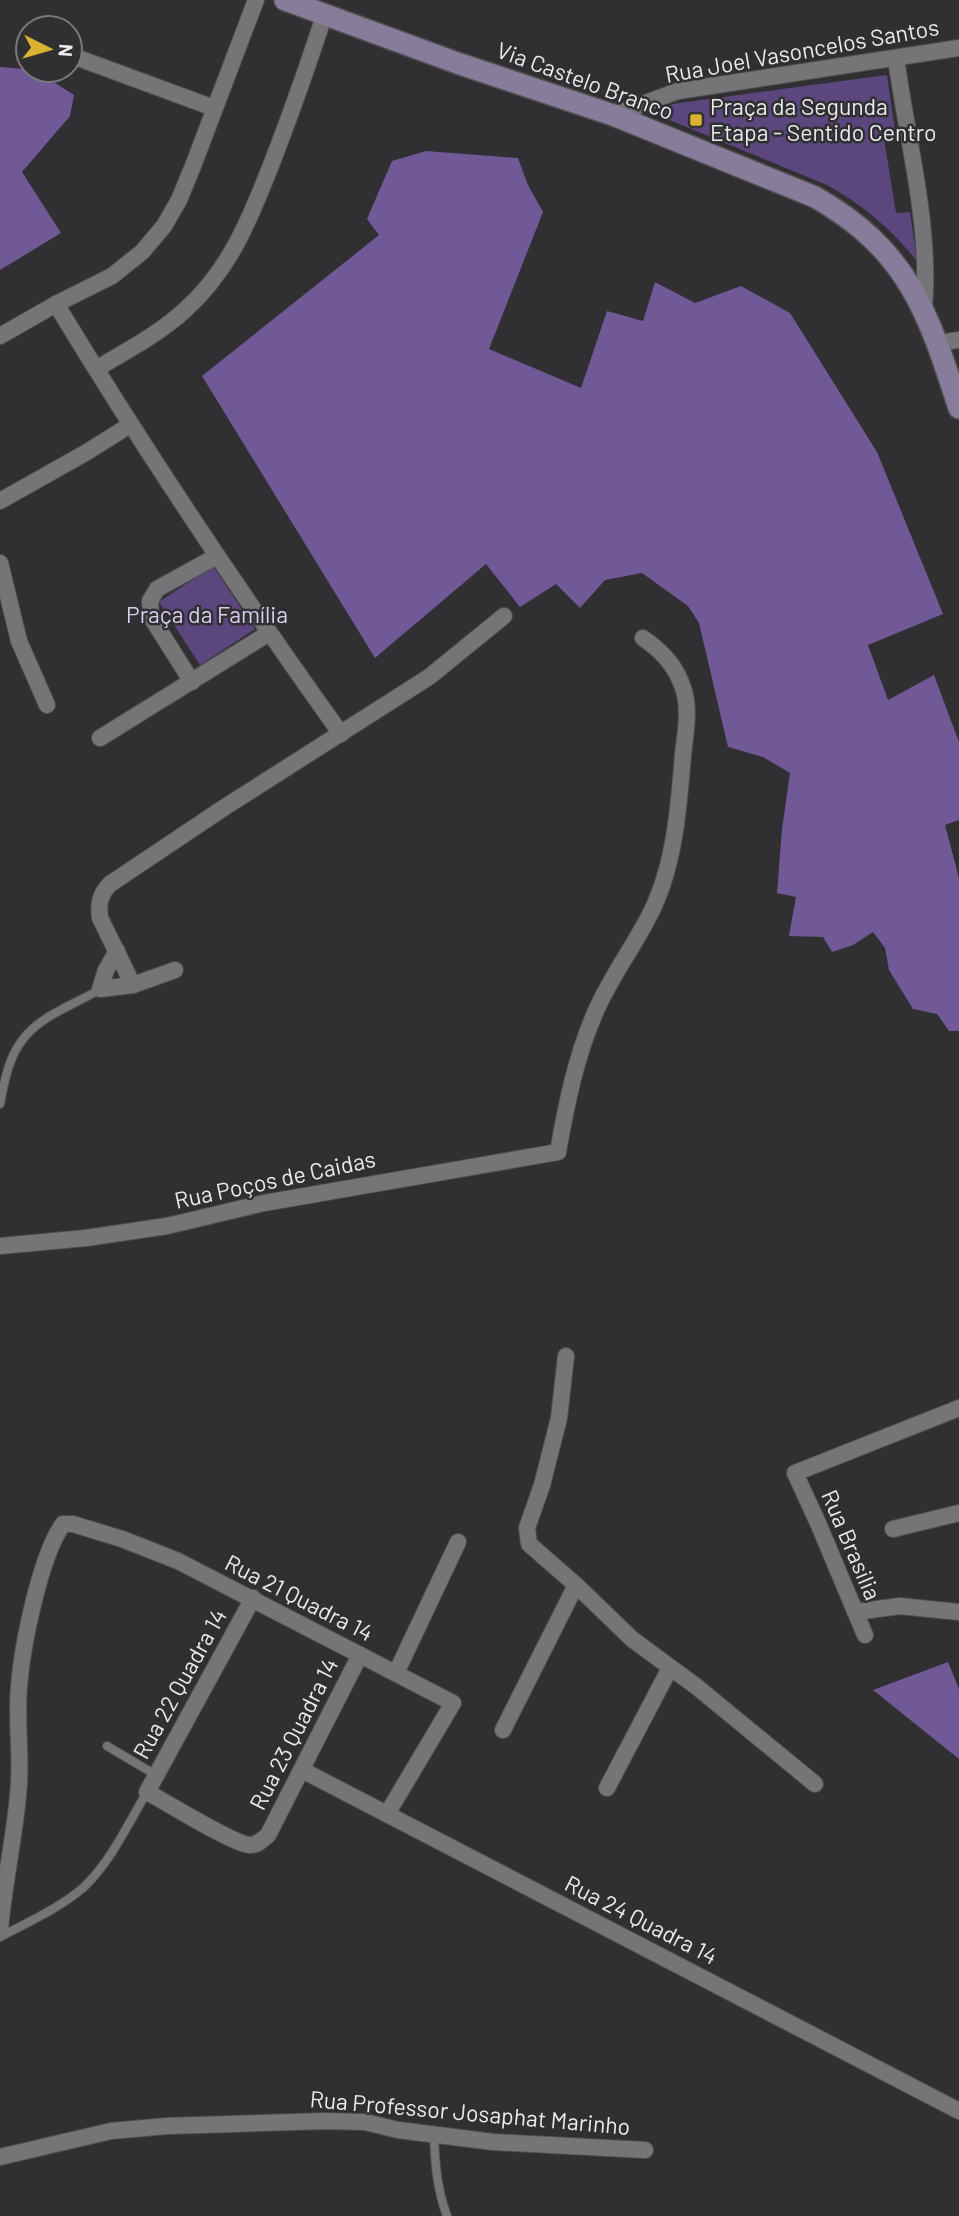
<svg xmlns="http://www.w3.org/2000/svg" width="959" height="2216" font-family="Barlow,sans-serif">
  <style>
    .green { fill: #5c467e }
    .forest { fill: #715997 }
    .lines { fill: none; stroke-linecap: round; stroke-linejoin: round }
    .lane-casing { stroke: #4f4e50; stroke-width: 10 }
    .street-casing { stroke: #4f4e50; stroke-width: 18 }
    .secondary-casing { stroke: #4f4e50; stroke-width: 24 }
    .lane { stroke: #757477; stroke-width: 8 }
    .street { stroke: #757477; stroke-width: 16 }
    .secondary { stroke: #887c9b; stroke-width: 21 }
    .poi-dot { fill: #dab333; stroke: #302f31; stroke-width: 2.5 }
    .labels { text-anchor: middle; stroke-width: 5; stroke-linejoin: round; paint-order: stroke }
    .street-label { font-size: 23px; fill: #eaeaeb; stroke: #302f31 }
    .poi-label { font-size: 23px; fill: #eaeaeb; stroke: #302f31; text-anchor: start }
    .park-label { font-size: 23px; fill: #dacef2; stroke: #302f31 }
  </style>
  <rect width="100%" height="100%" fill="#302f31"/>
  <g class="green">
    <path d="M887,75L896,138L884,139L896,213L910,212L917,261C891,229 863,205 827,185L667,119L663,113L672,104Z"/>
    <path d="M213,566L255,629L200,665L159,602Z"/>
  </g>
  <g class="forest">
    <path d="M0,67L35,70L74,95L70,116L22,172L61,233L0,270Z"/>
    <path d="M426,151L518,158L528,185L543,212L489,349L581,388L607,311L643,321L655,282L695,303L741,286L790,313L877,452L943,614L868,645L888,700L934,675L959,742V820L945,825L959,878V1031H949L937,1014L913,1009L889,970L885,948L873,932L853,945L832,952L823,937L789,936L796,897L777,893L782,829L790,773L763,757L728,747L699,623L688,606L642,573L605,580L580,608L556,584L520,607L486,564L375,658L202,376L379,235L367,219L392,161Z"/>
    <path d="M948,1662L959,1689V1759L873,1690Z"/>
  </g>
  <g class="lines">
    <g class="lane-casing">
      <g id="lane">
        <path d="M0,1104C8,1061 15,1034 57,1012C71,1004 86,998 100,989"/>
        <path d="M107,1746L156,1775"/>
        <path d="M0,1937C28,1922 60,1908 84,1887C111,1861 128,1824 147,1792"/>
        <path d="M434,2135C435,2164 437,2189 447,2216"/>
      </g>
    </g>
    <g class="street-casing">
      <g id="street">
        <path d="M70,55L214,108"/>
        <path d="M896,58C907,141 931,224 924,308"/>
        <path d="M613,115L678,91L959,48"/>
        <path d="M56,304C145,451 241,594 341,734"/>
        <path d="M0,336L56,304L112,276L142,252L164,226L179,200L193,166L256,0"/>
        <path d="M938,343L959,340"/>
        <path d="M96,369C126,351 159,334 185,310C231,269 251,216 273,160C292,111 309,62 325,13"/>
        <path d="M0,501L87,452L130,425"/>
        <path d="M0,563L19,641L47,705"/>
        <path d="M192,682L151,617L150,601L157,589L217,556"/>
        <path d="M100,738L269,633"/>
        <path d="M117,951L106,970L100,989L133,985L175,970"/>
        <path d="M133,985L100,918C98,904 100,894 110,884L225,807L429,677L504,616"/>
        <path d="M0,1246L86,1238L167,1226L264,1203L558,1152C566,1106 576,1056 595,1013C611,975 637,943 654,906C675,860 679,804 683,755C685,735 690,711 684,691C677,667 663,652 643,638"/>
        <path d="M566,1356L559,1418L542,1485L527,1528L529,1544L576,1585L632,1639L697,1687L815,1784"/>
        <path d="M893,1529L959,1513"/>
        <path d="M253,1598L147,1792C166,1802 233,1844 250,1845C258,1845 262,1840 268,1835L360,1655"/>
        <path d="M855,1612L900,1606L959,1612"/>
        <path d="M865,1635L818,1523L795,1473L959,1408"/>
        <path d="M396,1673L458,1542"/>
        <path d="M503,1730L576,1585"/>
        <path d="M302,1770L959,2111"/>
        <path d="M607,1788L670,1668"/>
        <path d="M0,1930C4,1881 16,1832 19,1783C21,1751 16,1719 19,1687C22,1647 40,1556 63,1524H73L122,1539L178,1561L453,1703L387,1814"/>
        <path d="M0,2157L111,2131L167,2126L325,2121L365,2122L398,2130L493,2142L645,2150"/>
      </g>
    </g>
    <g class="secondary-casing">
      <path id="secondary" d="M285,0L457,63L613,115L815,197C908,250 928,312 959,408"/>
    </g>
    <use href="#lane" class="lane"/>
    <use href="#street" class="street"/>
    <use href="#secondary" class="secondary"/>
  </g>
  <rect class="poi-dot" x="689" y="113" width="14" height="14" rx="3.5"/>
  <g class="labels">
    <g class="street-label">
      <text transform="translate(802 51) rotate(-10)" y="8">Rua Joel Vasoncelos Santos</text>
      <text transform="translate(585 81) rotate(20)" y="8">Via Castelo Branco</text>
      <text transform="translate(275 1180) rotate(-12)" y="8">Rua Poços de Caidas</text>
      <text transform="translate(851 1545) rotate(67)" y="8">Rua Brasilia</text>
      <text transform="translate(299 1598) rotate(27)" y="8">Rua 21 Quadra 14</text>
      <text transform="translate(180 1684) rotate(-61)" y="8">Rua 22 Quadra 14</text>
      <text transform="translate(294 1734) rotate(-63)" y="8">Rua 23 Quadra 14</text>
      <text transform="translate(641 1920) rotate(27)" y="8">Rua 24 Quadra 14</text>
      <text transform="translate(470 2113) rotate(5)" y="8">Rua Professor Josaphat Marinho</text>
    </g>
    <g class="poi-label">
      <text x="710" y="115">Praça da Segunda<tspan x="710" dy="26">Etapa - Sentido Centro</tspan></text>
    </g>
    <g class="park-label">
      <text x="207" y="623">Praça da Família</text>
    </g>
  </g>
  <g transform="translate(49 49) rotate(95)"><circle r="33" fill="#302f31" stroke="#7a7a7b" stroke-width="2"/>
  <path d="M0-5L12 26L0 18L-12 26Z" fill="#dab333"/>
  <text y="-10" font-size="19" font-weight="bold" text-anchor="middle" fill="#eaeaeb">N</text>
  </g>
</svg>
